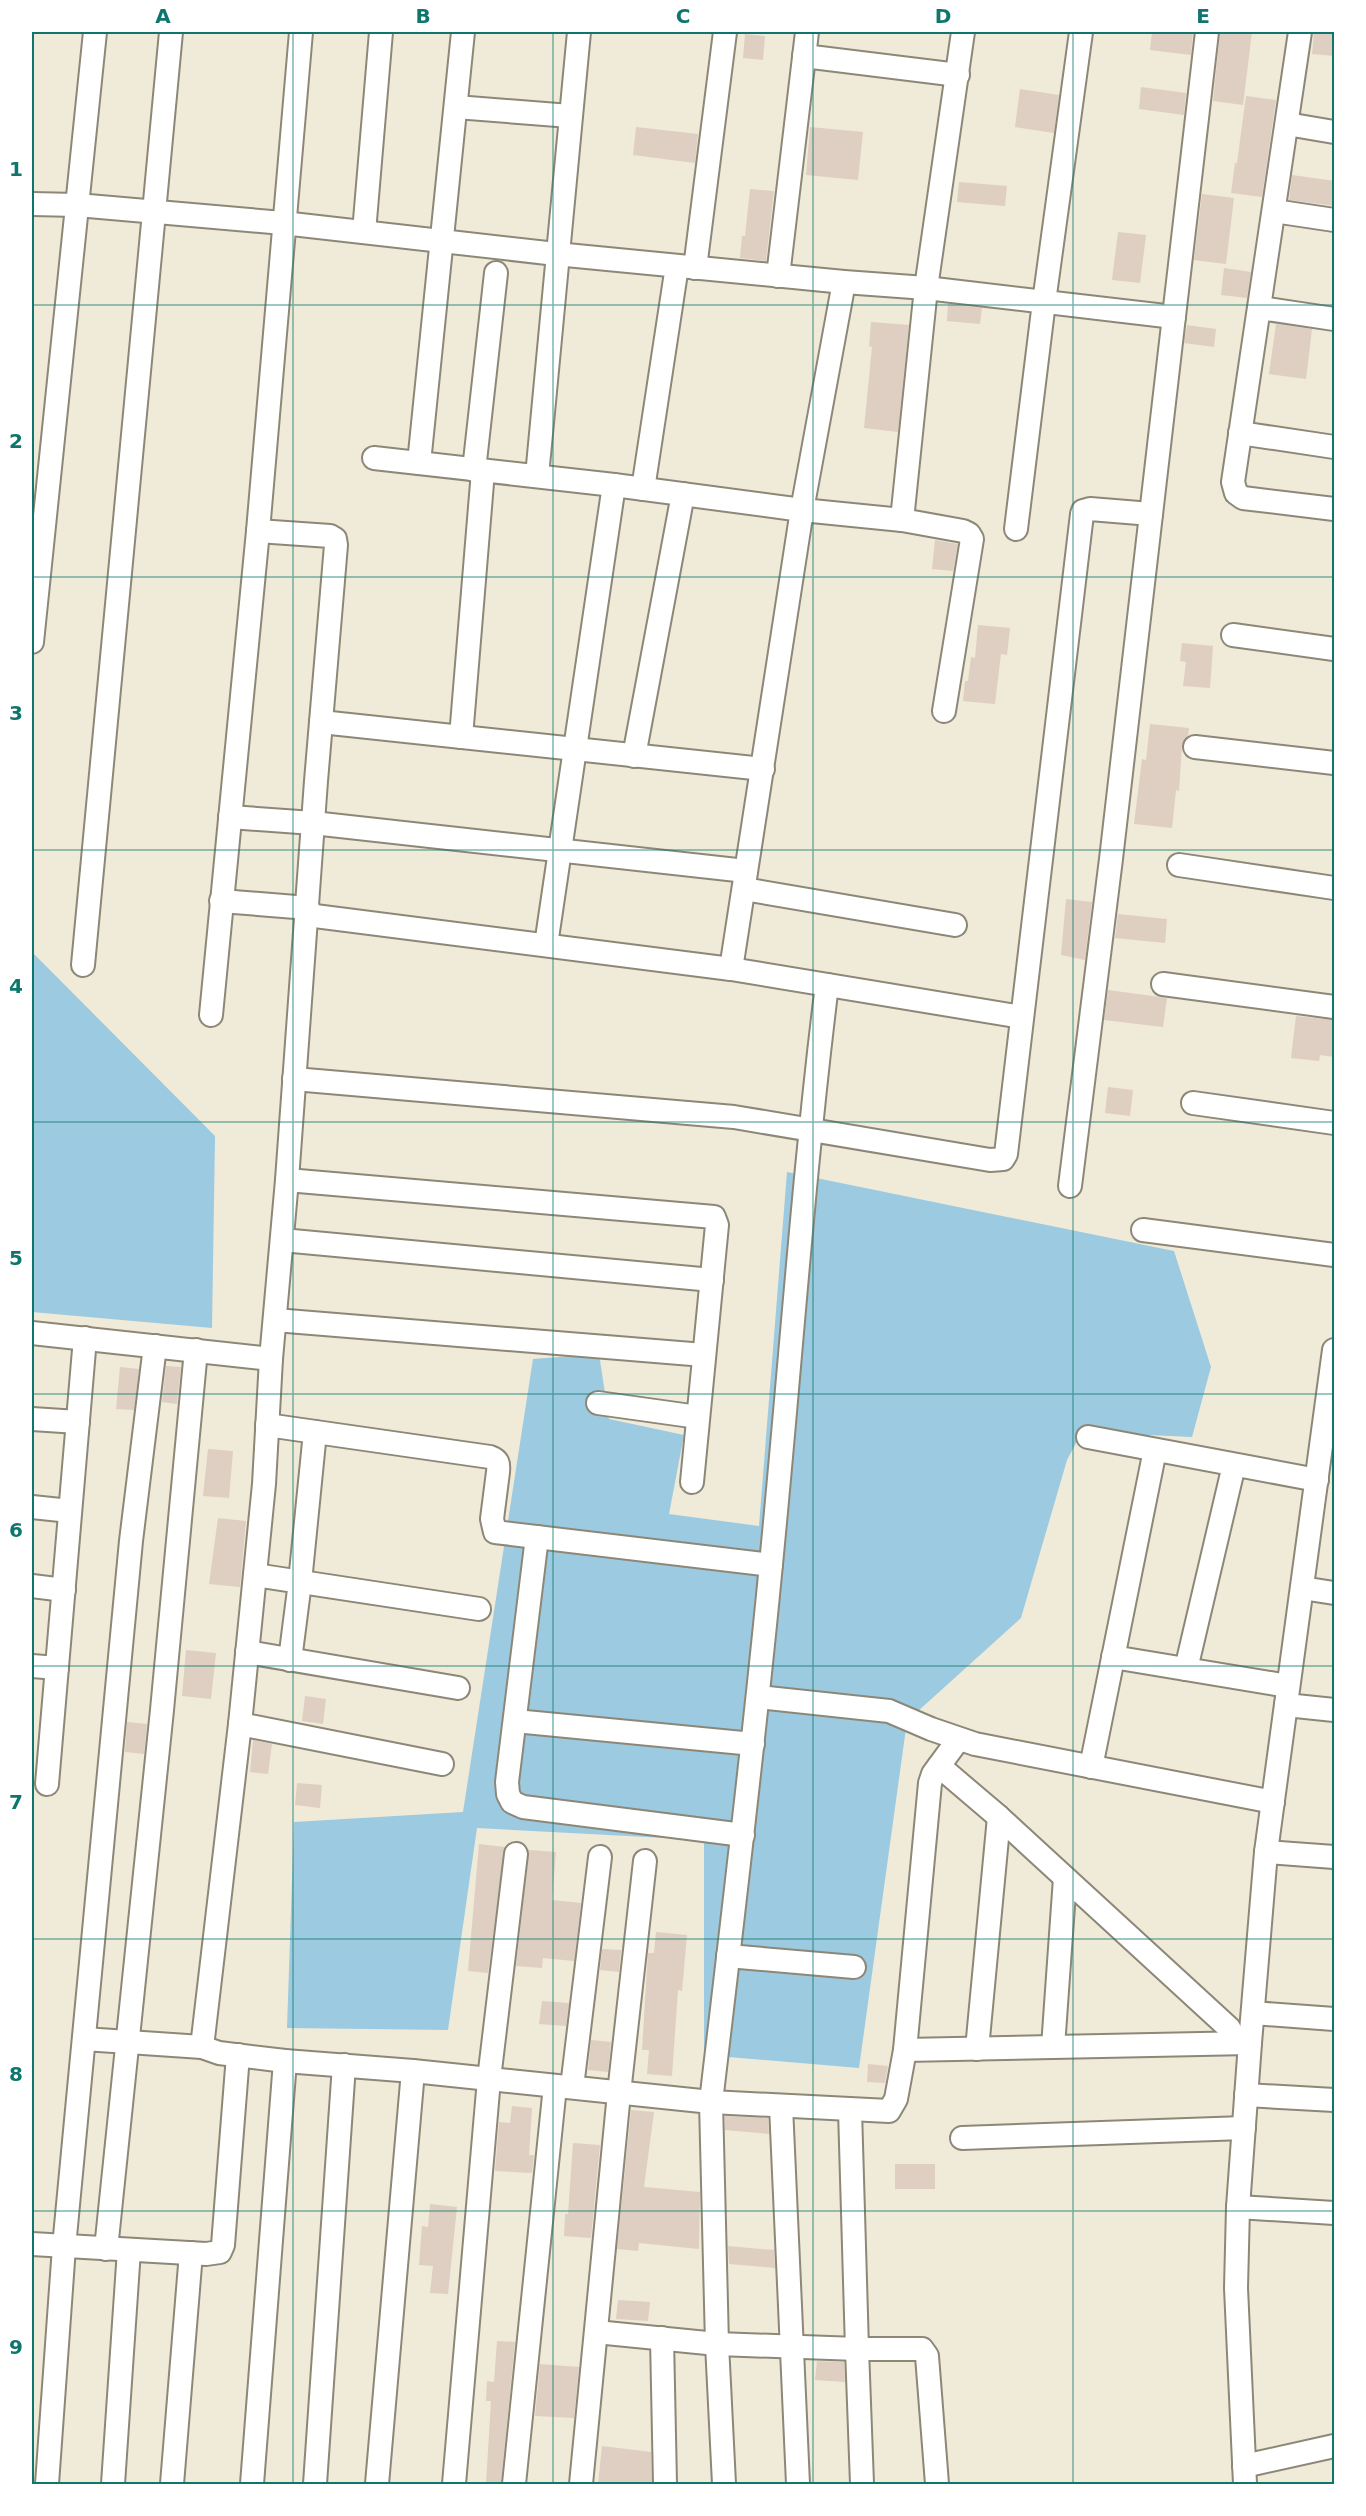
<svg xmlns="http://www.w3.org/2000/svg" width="1366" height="2516" font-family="'DejaVu Sans',sans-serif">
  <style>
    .water { fill: #9ccae0 }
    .building { fill: #decfc2 }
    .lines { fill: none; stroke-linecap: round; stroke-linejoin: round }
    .street-casing { stroke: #8c8777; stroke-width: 26 }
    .street { stroke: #fff; stroke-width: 22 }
    .grid { fill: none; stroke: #0f766e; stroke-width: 1.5; stroke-opacity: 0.55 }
    .neatline { fill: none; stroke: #0f766e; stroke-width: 2 }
    .grid-label { font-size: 20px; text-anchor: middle; font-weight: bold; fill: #0f766e }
  </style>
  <rect width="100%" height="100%" fill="#f0ead8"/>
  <g class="water">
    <path d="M32,952L215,1136L212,1328L32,1312Z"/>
    <path d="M787,1172L1174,1251L1211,1367L1192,1437L1082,1432L1067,1460L1021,1618L907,1721L859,2068L704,2055V1840L477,1828L448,2030L287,2028L294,1822L463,1812L533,1359L599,1354L609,1419L684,1435L669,1514L759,1526Z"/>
  </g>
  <g class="building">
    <path d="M1152,32H1193L1191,55L1150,50Z"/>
    <path d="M1220,32H1252L1243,105L1213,101Z"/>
    <path d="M1314,32H1335V56L1312,54Z"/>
    <path d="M745,34L765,36L763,60L743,58Z"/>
    <path d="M1141,87L1186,93L1184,115L1139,109Z"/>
    <path d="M1020,89L1059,95L1054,133L1015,127Z"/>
    <path d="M1246,96L1276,100L1262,197L1231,193L1235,163H1237Z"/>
    <path d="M636,127L698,134L695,163L633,155Z"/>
    <path d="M810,127L863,132L858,180L806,175Z"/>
    <path d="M1292,175L1335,181V206L1289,200Z"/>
    <path d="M959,182L1007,186L1005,206L957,202Z"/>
    <path d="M750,189L774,191L766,261L740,258L742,236H745Z"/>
    <path d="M1202,194L1234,198L1226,264L1194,260Z"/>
    <path d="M1118,232L1146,235L1140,283L1112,280Z"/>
    <path d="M1224,268L1251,272L1247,298L1221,295Z"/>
    <path d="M948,304L982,308L980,324L947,321Z"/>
    <path d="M871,322L909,325L898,432L864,428L872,347L869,346Z"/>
    <path d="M1276,324L1312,329L1306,379L1269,374Z"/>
    <path d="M1187,325L1216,329L1214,347L1184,343Z"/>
    <path d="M935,540L958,544L953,571L932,569Z"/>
    <path d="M978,625L1010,628L1007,655L1001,654L995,704L963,701L965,681H968L971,657L975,658Z"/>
    <path d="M1182,643L1213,646L1210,688L1183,686L1186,662L1180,661Z"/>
    <path d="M1150,724L1189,728L1188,736L1182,745L1179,791L1176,790L1172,828L1134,824L1142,759L1146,760Z"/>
    <path d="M1066,899L1092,902L1085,960L1061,955Z"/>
    <path d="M1118,914L1167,919L1165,943L1115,938Z"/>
    <path d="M1108,990L1167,998L1163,1027L1104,1020Z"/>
    <path d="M1296,1016L1335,1020V1057L1320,1055L1319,1061L1291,1058Z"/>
    <path d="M1108,1087L1133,1090L1130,1116L1105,1113Z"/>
    <path d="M166,1366L181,1367L177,1404L162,1402Z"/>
    <path d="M120,1367L139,1369L134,1410L116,1409Z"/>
    <path d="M208,1449L233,1451L229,1498L203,1496Z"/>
    <path d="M218,1518L246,1521L240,1587L209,1584Z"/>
    <path d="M186,1650L216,1653L211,1699L182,1696Z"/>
    <path d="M305,1696L326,1699L323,1724L302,1721Z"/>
    <path d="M127,1722L147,1724L144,1754L125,1752Z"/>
    <path d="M253,1740L272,1744L268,1774L250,1772Z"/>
    <path d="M297,1783L322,1785L320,1808L295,1805Z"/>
    <path d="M479,1844L505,1847L488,1973L468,1971Z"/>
    <path d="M529,1850L556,1852L552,1900L581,1903L574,1961L543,1958L542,1968L516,1966Z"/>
    <path d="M656,1932L687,1935L682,1991L678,1990L672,2076L647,2074L649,2050H642L648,1953H654Z"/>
    <path d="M602,1949L621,1950L619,1972L600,1970Z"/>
    <path d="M542,2001L569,2003L566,2026L539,2024Z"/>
    <path d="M591,2040L611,2042L608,2072L588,2070Z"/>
    <path d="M868,2064L888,2066L885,2083L867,2082Z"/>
    <path d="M512,2106L532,2108L529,2155H534L532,2173L495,2171L499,2122L510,2123Z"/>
    <path d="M631,2110L654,2112L644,2187L700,2192L699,2249L639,2243L638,2251L617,2249Z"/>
    <path d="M725,2116L768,2118L769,2134L725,2130Z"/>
    <path d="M573,2143L600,2145L591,2238L564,2236L565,2214H568Z"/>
    <rect x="895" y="2164" width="40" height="25"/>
    <path d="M430,2204L457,2207L448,2294L430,2293L433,2266L419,2265L422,2226L428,2227Z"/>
    <path d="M728,2246L774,2250L775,2268L729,2264Z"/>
    <path d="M618,2300L650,2302L648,2321L616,2319Z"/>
    <path d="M497,2341L515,2342L501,2484H486L491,2401H486L487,2381L494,2382Z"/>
    <path d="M817,2361L844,2362L845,2382L815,2380Z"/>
    <path d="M540,2364L579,2367L574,2418L535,2416Z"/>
    <path d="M602,2446L651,2452L652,2484H598Z"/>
  </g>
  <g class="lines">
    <g class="street-casing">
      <g id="street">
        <path d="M1300,32L1233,482L1236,493L1243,498L1334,509"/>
        <path d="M804,56L958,75"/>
        <path d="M456,107L570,116"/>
        <path d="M1287,124L1334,132"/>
        <path d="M32,204L77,205L283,223L556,254L844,282L926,288L1174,317"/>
        <path d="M1274,211L1334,220"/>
        <path d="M364,232L381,32"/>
        <path d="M695,268L725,32"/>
        <path d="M778,276L807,32"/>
        <path d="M844,282L802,510L902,520L926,288L963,32"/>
        <path d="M1260,308L1334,319"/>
        <path d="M1240,433L1334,447"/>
        <path d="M419,463L463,32"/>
        <path d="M474,470L496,273"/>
        <path d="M537,476L579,32"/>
        <path d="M643,489L677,266"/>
        <path d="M902,520L963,531L969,534L972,539L944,711"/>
        <path d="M1016,529L1044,302L1081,32"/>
        <path d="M258,531L330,536L335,539L336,545L316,781L287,1180L271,1359L264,1484L240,1724L202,2047L219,2053L285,2061L413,2071L711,2102L717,2344L724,2484"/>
        <path d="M1233,635L1334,649"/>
        <path d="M32,642L95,32"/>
        <path d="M321,722L763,769"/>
        <path d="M461,737L483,471"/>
        <path d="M1195,747L1334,763"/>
        <path d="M634,756L683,494"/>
        <path d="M230,817L313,823L746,871"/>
        <path d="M1179,865L1334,888"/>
        <path d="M744,889L955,925"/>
        <path d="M221,901L308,908"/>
        <path d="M307,915L731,969L802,510L614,485L374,458"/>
        <path d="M546,945L614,485"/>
        <path d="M83,965L171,32"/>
        <path d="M731,969L1022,1017"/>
        <path d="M1163,984L1334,1007"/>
        <path d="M827,985C803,1177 790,1371 771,1564C754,1744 732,1923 711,2102L889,2111L896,2099L905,2050"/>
        <path d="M211,1015L258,531L301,32"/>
        <path d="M294,1079L734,1117L990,1160L1003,1159L1006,1154L1082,514L1083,511L1090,509L1151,514"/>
        <path d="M1193,1103L1334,1123"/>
        <path d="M287,1180L714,1217L717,1225L692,1482"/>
        <path d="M1070,1186L1111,859L1207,32"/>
        <path d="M1143,1230L1334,1255"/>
        <path d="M282,1240L712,1280"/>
        <path d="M275,1320L704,1355"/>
        <path d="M32,1333L271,1359"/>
        <path d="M598,1403L698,1417"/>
        <path d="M32,1419L78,1422"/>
        <path d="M267,1425L490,1457C498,1460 499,1463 498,1472L492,1519L495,1532L771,1565"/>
        <path d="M1088,1437L1317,1480"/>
        <path d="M32,1507L70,1511"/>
        <path d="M537,1537L507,1782L508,1794L512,1802L523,1807L743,1835"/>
        <path d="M255,1575L479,1609"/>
        <path d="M32,1586L64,1590"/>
        <path d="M1302,1588L1334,1593"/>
        <path d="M247,1652L458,1688"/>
        <path d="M1113,1657L1288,1686"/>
        <path d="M290,1660L300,1582L315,1432"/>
        <path d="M32,1666L57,1668"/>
        <path d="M1186,1669L1234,1465"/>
        <path d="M758,1697L889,1711L931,1729L975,1744L1273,1802"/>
        <path d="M1286,1705L1334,1710"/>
        <path d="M515,1721L753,1744"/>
        <path d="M240,1724L442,1764"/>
        <path d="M958,1740L933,1774L930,1783L905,2050L1250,2043"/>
        <path d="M939,1766L999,1817L1229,2028L1237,2043"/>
        <path d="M1091,1767L1155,1450"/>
        <path d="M47,1784L85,1338"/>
        <path d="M1266,1852L1334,1857"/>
        <path d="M728,1956L854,1967"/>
        <path d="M1253,2013L1334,2019"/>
        <path d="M84,2039L202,2047"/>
        <path d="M1053,2047L1065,1878"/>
        <path d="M977,2049L999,1817"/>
        <path d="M572,2087L600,1857"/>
        <path d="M1246,2095L1334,2100"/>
        <path d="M781,2106L798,2484"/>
        <path d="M962,2138L1244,2128"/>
        <path d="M1238,2207L1334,2213"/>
        <path d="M32,2244L206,2254L220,2252L223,2245L238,2055"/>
        <path d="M106,2249L162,1710L196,1350"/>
        <path d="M596,2332L717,2344L857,2349L850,2110"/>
        <path d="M662,2338L665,2484"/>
        <path d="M1244,2466L1334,2446"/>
        <path d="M47,2484L64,2247L131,1541L155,1346"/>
        <path d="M113,2484L129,2250"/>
        <path d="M172,2484L191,2253"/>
        <path d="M252,2484L285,2061"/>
        <path d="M315,2484L344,2065"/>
        <path d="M377,2484L413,2071"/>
        <path d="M454,2484L489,2079L516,1854"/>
        <path d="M514,2484L555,2086"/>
        <path d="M581,2484L619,2093L645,1861"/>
        <path d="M862,2484L857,2349H922L927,2356L937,2484"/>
        <path d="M1245,2484L1236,2288L1238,2207L1250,2043L1266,1852L1334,1350"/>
      </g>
    </g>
    <use href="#street" class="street"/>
  </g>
  <path class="grid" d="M293,32V2484M553,32V2484M813,32V2484M1073,32V2484M32,305H1334M32,577H1334M32,850H1334M32,1122H1334M32,1394H1334M32,1666H1334M32,1939H1334M32,2211H1334"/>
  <rect width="1366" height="2516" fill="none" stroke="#ffffff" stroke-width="66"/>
  <rect x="33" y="33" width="1300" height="2450" class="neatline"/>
  <g class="grid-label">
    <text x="163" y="23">A</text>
    <text x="423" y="23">B</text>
    <text x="683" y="23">C</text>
    <text x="943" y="23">D</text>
    <text x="1203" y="23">E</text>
    <text x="16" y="176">1</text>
    <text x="16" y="448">2</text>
    <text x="16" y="720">3</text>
    <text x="16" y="993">4</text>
    <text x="16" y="1265">5</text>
    <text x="16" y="1537">6</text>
    <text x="16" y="1809">7</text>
    <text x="16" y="2081">8</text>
    <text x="16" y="2354">9</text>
  </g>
</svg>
